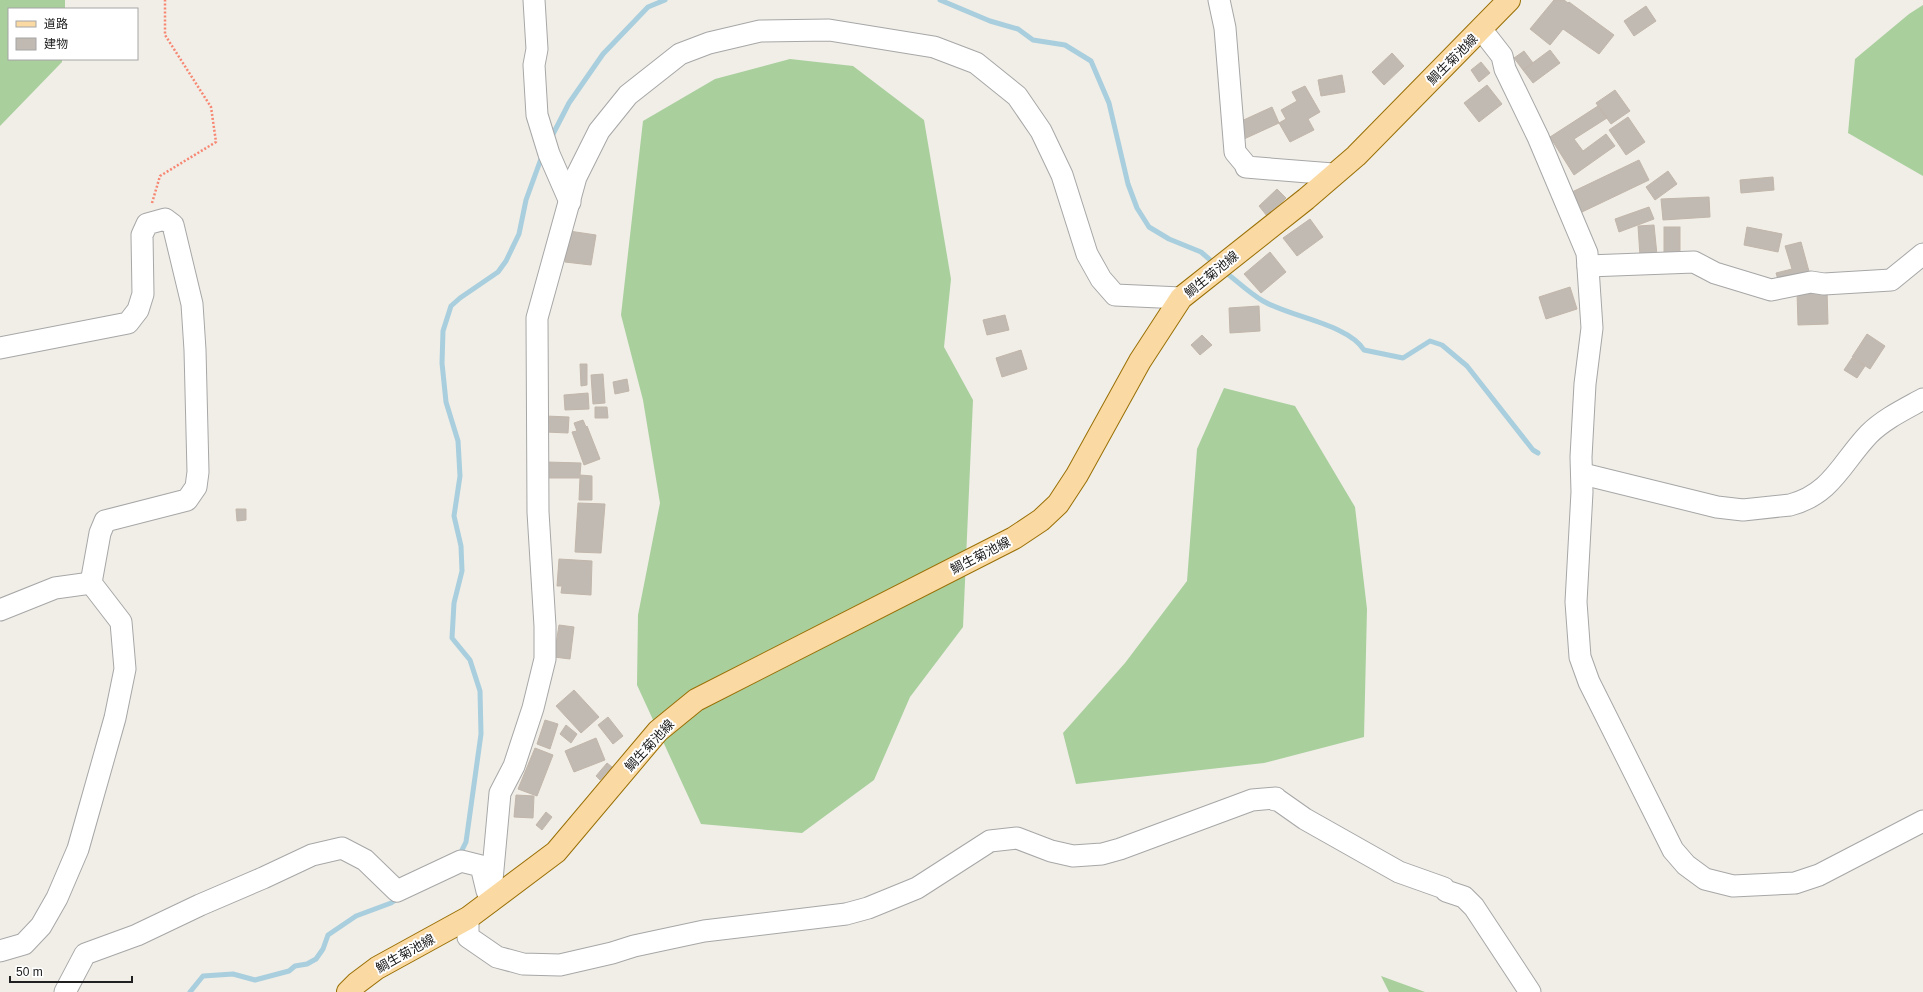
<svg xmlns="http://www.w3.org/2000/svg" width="1923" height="992" font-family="Arial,'Noto Sans JP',sans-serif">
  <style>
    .forest { fill: #a9cf9d }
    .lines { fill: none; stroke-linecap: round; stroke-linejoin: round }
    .stream { stroke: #a9cedd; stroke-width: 5 }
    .building { fill: #c1bab3; stroke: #c2b6aa }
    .minor-casing { stroke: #a7a7a7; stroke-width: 23 }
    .major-casing { stroke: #996f04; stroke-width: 24 }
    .path { stroke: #f78672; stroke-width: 2.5; stroke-dasharray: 2 2; stroke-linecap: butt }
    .minor { stroke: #fff; stroke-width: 21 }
    .major { stroke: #fad9a3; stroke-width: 22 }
    .labels { text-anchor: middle; stroke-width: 4; stroke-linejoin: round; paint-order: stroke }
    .street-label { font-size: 13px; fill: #202020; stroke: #fff }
  </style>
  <rect width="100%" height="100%" fill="#f0eee7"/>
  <g class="forest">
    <path d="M0,0H65V9H9V59H62V62L0,126Z"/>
    <path d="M1923,5V176L1848,133L1855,59L1909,14Z"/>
    <path d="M790,59L853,66L924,120L951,279L944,347L973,400L963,627L910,697L874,780L802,833L701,824L637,685L638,615L660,503L643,400L621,315L643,121L715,79Z"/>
    <path d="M1224,388L1295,406L1355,507L1367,609L1364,737L1264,763L1076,784L1063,733L1125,663L1187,581L1197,449Z"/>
    <path d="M1381,976L1425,992H1389Z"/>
  </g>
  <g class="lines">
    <g class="stream">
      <path d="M940,0L990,21L1018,29L1033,40L1065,45L1091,61L1109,103L1128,184L1137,208L1149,227L1169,239L1201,252L1216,265"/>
      <path d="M551,138L569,103L603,54L648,7L665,0"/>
      <path d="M1224,271C1237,281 1249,293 1263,301C1290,317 1348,324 1364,350L1403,358L1430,341L1442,345L1467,366L1533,450L1538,453"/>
      <path d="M459,856L466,842L481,734L480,691L470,660L452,638L454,603L462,571L461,546L454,516L460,476L458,441L446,402L442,363L443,331L451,306L460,298L498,272L506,261L519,234L526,200L542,156"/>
      <path d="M190,992L203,976L233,974L255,980L289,971L295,966L307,964L316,959L323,949L328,935L356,916L391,903L400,897"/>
    </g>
  </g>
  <g class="building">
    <path d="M1554,0H1564L1568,3L1569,2L1614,35L1599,54L1563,29L1550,45L1530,29Z"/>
    <path d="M1646,6L1656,21L1634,36L1624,21Z"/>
    <path d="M1550,50L1560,63L1533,83L1523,70Z"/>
    <path d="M1524,51L1533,63L1523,70L1514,58Z"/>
    <path d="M1392,53L1404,66L1384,85L1372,72Z"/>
    <path d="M1481,62L1490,73L1479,82L1471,70Z"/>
    <path d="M1342,75L1345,92L1321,96L1318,80Z"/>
    <path d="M1487,85L1502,104L1479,122L1464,103Z"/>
    <path d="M1305,86L1320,112L1308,119L1314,130L1290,142L1279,123L1286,119L1281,110L1297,101L1292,92Z"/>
    <path d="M1615,90L1630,111L1611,124L1596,103Z"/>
    <path d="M1598,106L1607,118L1574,139L1583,151L1606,134L1615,146L1574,175L1550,137Z"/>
    <path d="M1272,107L1279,123L1244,139L1237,123Z"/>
    <path d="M1628,117L1645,142L1626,155L1609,130Z"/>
    <path d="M1639,160L1649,180L1582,212L1572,192Z"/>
    <path d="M1668,171L1677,184L1655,200L1646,187Z"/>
    <path d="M1773,177L1774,190L1741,193L1740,180Z"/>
    <path d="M1277,189L1286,198L1267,216L1259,206Z"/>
    <path d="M1709,197L1710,217L1663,220L1661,199Z"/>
    <path d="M1649,207L1654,219L1619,232L1615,219Z"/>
    <path d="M1310,219L1323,237L1297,256L1283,238Z"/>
    <path d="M1654,225L1657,255L1640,256L1638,226Z"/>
    <rect x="1664" y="227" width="16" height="26"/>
    <path d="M1747,227L1782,234L1778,252L1744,245Z"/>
    <path d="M569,231L596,235L591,265L565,262Z"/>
    <path d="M1801,242L1810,275L1779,283L1776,273L1792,269L1785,246Z"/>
    <path d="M1270,252L1286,272L1261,293L1244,274Z"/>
    <path d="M1570,287L1577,309L1546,319L1539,297Z"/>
    <path d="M1827,290L1828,324L1798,325L1797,291Z"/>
    <path d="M1259,306L1260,331L1230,333L1229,308Z"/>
    <path d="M1005,315L1009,330L987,335L983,320Z"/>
    <path d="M1867,334L1885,346L1870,369L1852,357Z"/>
    <path d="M1202,335L1212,345L1200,355L1191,345Z"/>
    <path d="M1021,350L1027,369L1002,377L996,358Z"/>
    <path d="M1852,358L1865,366L1857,378L1844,370Z"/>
    <path d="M580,364H587V385L581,386Z"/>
    <path d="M603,374L605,403L593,404L591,375Z"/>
    <path d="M627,379L629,391L615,394L613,382Z"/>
    <path d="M588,393L589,409L565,410L564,395Z"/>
    <path d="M595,407H607L608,418H595Z"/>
    <path d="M546,416L569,417L568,433L546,432Z"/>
    <path d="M583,420L586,427L587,426L600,459L584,465L572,432L577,431L574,423Z"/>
    <path d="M547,462L581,463L580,475L592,476V500H579L580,478H546Z"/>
    <path d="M578,503L605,504L601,553L575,552Z"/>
    <path d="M236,509H246V520L237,521Z"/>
    <path d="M559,559L592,561L591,595L561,593L562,586H557Z"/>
    <path d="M559,625L574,627L570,659L554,657Z"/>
    <path d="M574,690L599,717L581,733L556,706Z"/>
    <path d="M608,717L623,736L613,744L598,725Z"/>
    <path d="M545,720L558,724L550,749L537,744Z"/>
    <path d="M566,725L577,734L571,743L560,734Z"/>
    <path d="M596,738L605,760L574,772L565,751Z"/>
    <path d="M535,748L553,755L537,796L518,789Z"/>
    <path d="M607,763L612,767L600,780L596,776Z"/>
    <path d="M516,795L534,796L533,818L514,817Z"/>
    <path d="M546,812L552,817L542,830L536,825Z"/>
  </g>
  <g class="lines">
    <g class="minor-casing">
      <g id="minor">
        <path d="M534,0L537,49L534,65L537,115L549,154L570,202"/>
        <path d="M1219,0L1225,28L1235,152L1245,164L1246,167L1333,174"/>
        <path d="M1481,29L1502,56L1505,69L1538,137L1587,253L1592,328L1585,384L1581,457L1582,492L1576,602L1580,657L1589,682L1673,850L1686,865L1705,879L1733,886L1795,883L1819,875L1923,821"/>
        <path d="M1588,266L1694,262L1715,273L1771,290L1811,282L1824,284L1891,280L1923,254"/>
        <path d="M0,348L128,323L138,310L143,294L142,235L147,224L165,219L173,225L192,304L195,350L198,472L196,487L187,500L105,521L100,533L91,583L121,622L125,669L115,718L78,849L57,898L41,926L24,944L0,951"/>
        <path d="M1583,474L1717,507L1743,510L1790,505C1832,494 1842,462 1869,434C1884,419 1905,409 1923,399"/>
        <path d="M0,610L55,588L91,583"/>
        <path d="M490,902L500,793L514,766L533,708L545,659V626L538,512L537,318L576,177L599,131L628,95L680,54L709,43L760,31L829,30L934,47L976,63L1017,96L1041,131L1062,175L1087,254L1101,279L1115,295L1181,298"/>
        <path d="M468,918V937L497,957L523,964L560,965L612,953L634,946L704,931L846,914L868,908L917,888L990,841L1017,838L1051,851L1073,856L1102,854L1120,849L1252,800L1276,798L1275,800H1278L1305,819L1399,872L1444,888L1446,891L1464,897L1474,907L1530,992"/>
        <path d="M65,992L85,954L137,935L200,905L263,878L312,855L342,848L365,860L397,891L461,861L481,866L487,891"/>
      </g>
    </g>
    <g class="major-casing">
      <path id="major" d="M348,992L357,983L377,968L468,918L556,852L658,731L696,700L1014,538L1041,520L1058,504L1077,475L1140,361L1181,298L1306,199L1356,156L1509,0"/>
    </g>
    <path class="path" d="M152,203L160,176L216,142L211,107L165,35V0"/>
    <use href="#minor" class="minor"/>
    <use href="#major" class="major"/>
  </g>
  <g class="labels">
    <g class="street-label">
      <text transform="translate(1452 59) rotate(-45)" y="5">鯛生菊池線</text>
      <text transform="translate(1211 274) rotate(-39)" y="5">鯛生菊池線</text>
      <text transform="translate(980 555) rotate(-27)" y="5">鯛生菊池線</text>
      <text transform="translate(649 745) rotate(-47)" y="5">鯛生菊池線</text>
      <text transform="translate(405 953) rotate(-29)" y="5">鯛生菊池線</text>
    </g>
  </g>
  <rect x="8" y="8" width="130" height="52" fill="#ffffff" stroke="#a6a6a6"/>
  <rect x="16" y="21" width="20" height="6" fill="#fad9a3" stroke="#a6a6a6"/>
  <text x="44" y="28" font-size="12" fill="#202020">道路</text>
  <rect x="16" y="38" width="20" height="12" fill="#c1bab3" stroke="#a6a6a6"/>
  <text x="44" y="48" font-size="12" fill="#202020">建物</text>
  <path d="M10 976v6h122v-6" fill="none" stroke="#202020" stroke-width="2"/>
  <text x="16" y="976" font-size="12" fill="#202020" stroke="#ffffff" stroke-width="3" paint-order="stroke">50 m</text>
</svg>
